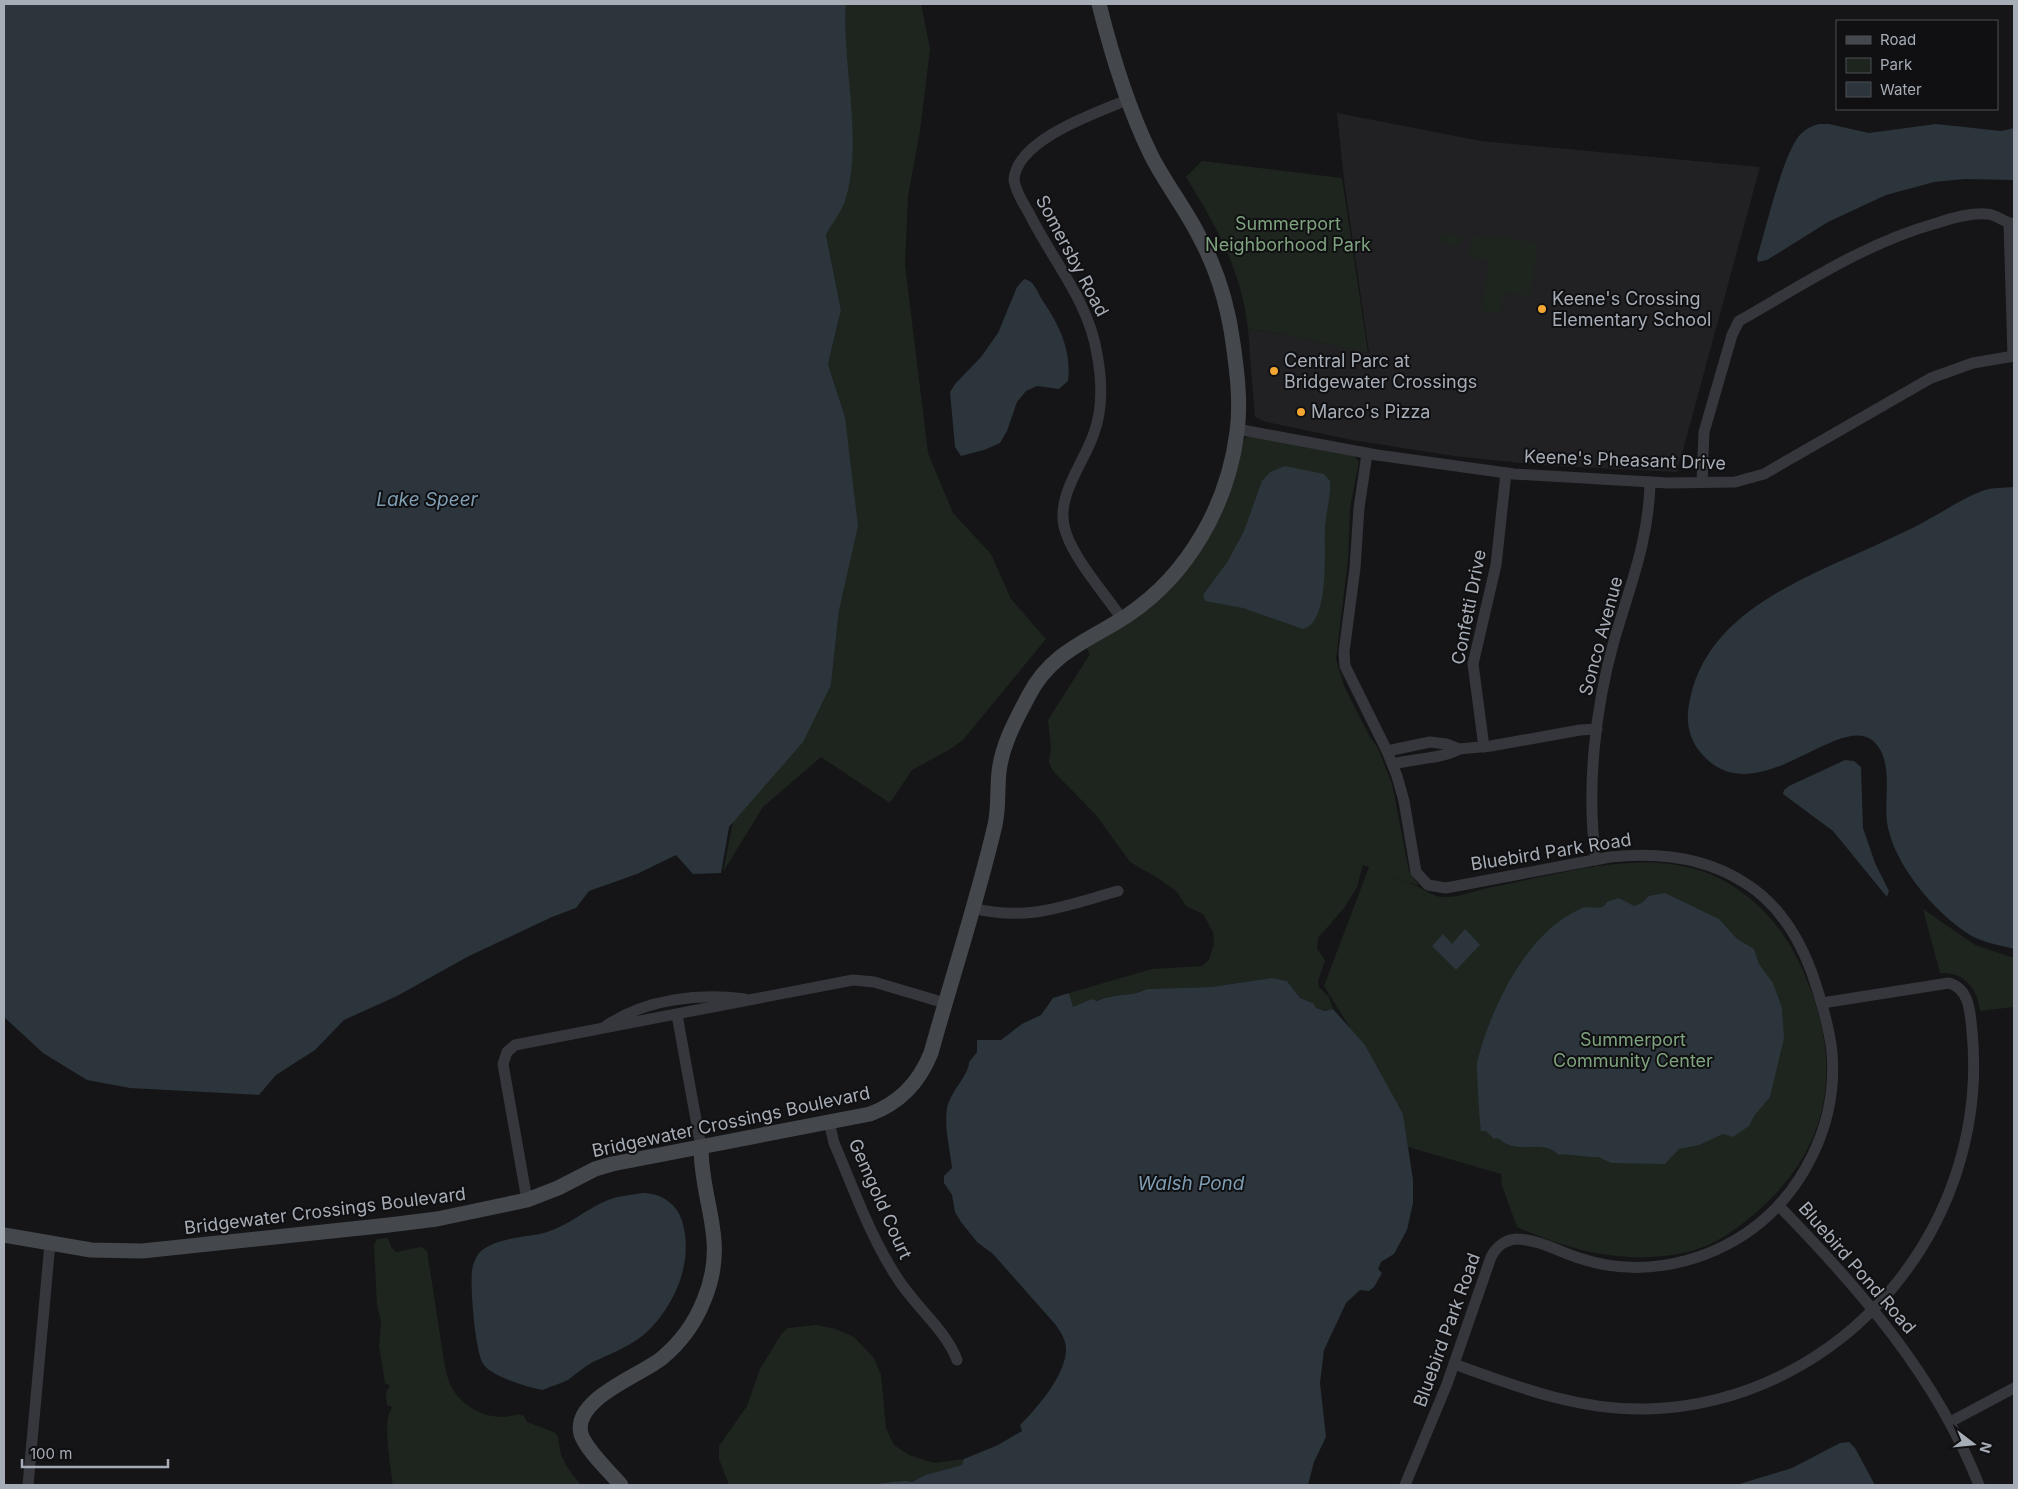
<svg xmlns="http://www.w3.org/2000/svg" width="2018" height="1489" font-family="Inter,sans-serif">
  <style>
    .built { fill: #212124 }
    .green { fill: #1d251e }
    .water { fill: #2b353b }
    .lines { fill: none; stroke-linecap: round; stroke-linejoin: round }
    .street { stroke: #36373c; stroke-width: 11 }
    .secondary { stroke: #44474c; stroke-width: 15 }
    .poi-dot { fill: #f3a631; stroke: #101012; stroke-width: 2 }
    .labels { text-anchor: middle; stroke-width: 4; stroke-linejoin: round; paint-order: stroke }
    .park-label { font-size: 18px; fill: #7ea37e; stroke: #101012 }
    .street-label { font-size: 18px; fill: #a7adb7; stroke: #101012 }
    .poi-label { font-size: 18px; fill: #a7adb7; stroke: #101012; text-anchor: start }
    .water-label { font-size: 19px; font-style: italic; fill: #7e9db3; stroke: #101012 }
  </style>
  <rect width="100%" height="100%" fill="#151517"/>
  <path class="built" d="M1337,113L1481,141L1760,167L1677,472L1539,465L1454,456L1352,440L1266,422L1255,417L1248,329L1287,335L1369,353L1344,180Z"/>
  <g class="green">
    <path d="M846,4H921L930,49L920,131L908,196L905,265L928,453L953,513L991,554L1011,599L1046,639L963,740L949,750L912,770L890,803L821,757L763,807L723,872L735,812L831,685L839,610L845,417L828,364L841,310L826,235L846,199Z"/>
    <path d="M1202,161L1342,178L1368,353L1287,335L1248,329C1242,271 1216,226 1186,177Z"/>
    <path d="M1442,235H1462L1463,238L1458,246C1452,246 1444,243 1440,239Z"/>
    <path d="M1472,236L1492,239L1493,236L1538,243L1530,296L1504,292L1500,313L1482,310L1489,261L1469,257Z"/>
    <path d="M1254,436L1354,456L1359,462L1350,508L1348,560L1336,659L1344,686L1370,737L1378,748L1392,784L1409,871L1419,886L1379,871C1391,876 1404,880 1416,886C1424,889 1433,897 1443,897C1458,898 1477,890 1492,887C1567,873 1663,840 1733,886C1775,914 1795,947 1812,993C1843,1080 1824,1156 1753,1215C1733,1232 1710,1248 1683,1253C1624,1265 1571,1251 1517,1227L1502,1186L1501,1174L1408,1147L1403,1114L1324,986L1369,867L1363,865L1357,887L1344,908L1318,938L1317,949L1325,960L1318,981L1319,987L1329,997L1333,1009L1325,1011L1316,1008L1313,1003L1300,998L1287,981L1272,978L1211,987L1147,989C1132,997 1113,993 1096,1001L1091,999L1073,1007L1069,993L1152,969L1202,966L1209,960L1214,944L1213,932L1203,914L1186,906L1177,892L1161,880L1130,862L1096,815L1053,771L1049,762L1051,748L1048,720L1090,654L1085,646L1178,577L1242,441L1247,437Z"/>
    <path d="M1923,909L1975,945L2014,958V1007L1980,1011C1977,988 1965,972 1940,973Z"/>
    <path d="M388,1238L391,1247L396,1252L421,1247L427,1251L445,1367C447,1374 448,1381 451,1386C463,1410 494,1423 518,1414L524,1416L527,1422L554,1432L558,1437L561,1455L567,1467L581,1485H393C391,1473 384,1424 389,1414C390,1411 392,1410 392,1407L387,1405L386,1392L390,1386L385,1383L379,1346L381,1322L377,1305L374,1245L377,1239Z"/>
    <path d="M816,1325L836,1329L854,1337L874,1358L881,1375L886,1428L894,1445L909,1455L934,1463L964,1459L963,1465L925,1475L912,1482C903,1479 881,1484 870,1485H729L719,1459V1446L747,1406L760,1369L782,1333L788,1328Z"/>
  </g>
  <g class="water">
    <path d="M4,4H846C842,67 863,137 846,198C843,210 832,223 826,235L841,310L828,364L845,417L858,526L839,610L831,685L803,742L729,827L721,873L693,874L676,855L637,874L589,891L576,908L552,917L469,956L397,996L344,1020L315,1050L276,1075L259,1095L130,1088L87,1080L43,1053L4,1017Z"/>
    <path d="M1819,124H1829L1869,133L1936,124L2001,131L2014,128V180L1965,179L1934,182L1886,195L1828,222L1767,260L1758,262L1757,258C1766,229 1782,157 1799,136C1804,130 1811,126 1819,124Z"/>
    <path d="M1024,279C1034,281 1036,289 1041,298C1058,323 1072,349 1068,381L1059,389L1037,386L1026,391L1017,402L1007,431L1000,443L984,450L961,456L955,447L950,392L955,384L981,357L998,333L1017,287Z"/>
    <path d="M1285,466L1324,474L1330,481C1331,497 1326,512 1325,528C1324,550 1330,623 1303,629L1243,608L1205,601L1203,595L1228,561L1244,531L1262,481L1270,472Z"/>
    <path d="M2014,487V949C2000,945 1984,943 1970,935C1935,913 1893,864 1887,822C1884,799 1893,765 1877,745C1843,702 1753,825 1697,748C1687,733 1686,716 1690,699C1709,607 1814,575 1887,540C1901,533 1916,527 1929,519C1946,510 1963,498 1982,491C1992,487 2004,488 2014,487Z"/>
    <path d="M1845,760L1854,761L1861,767L1863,828L1875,863L1889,891L1887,897L1833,831L1783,794L1784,790L1789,786Z"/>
    <path d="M1665,893L1719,919L1737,939L1754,949L1759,964L1773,983L1782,1008L1784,1038L1770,1097L1754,1116L1749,1126L1733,1137L1723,1134L1699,1145L1679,1149L1665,1164L1611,1163L1598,1157C1584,1158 1572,1153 1559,1155C1540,1137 1519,1157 1498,1138L1494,1139L1486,1131H1481C1480,1124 1476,1067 1477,1062C1491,1008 1525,935 1578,910C1586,905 1595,909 1603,907L1607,902L1619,898L1634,906L1642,903L1649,896Z"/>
    <path d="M1465,929L1480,945L1456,970L1432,946L1443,934L1452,944Z"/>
    <path d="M1272,978L1287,981L1300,998L1313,1003L1316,1008L1325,1011L1333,1009L1365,1045L1403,1114L1413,1180V1203L1407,1230L1401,1241L1394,1254L1381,1262L1378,1269L1382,1273L1374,1287L1369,1291L1360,1290L1346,1303L1324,1350L1320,1383L1326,1437L1314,1462L1308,1485H870C881,1484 903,1479 912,1482L925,1475L962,1465L964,1459L998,1445L1022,1431L1020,1425C1037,1408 1066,1375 1066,1349C1066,1339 1060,1331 1055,1324L993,1254L977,1242L961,1222L955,1212L952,1195L944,1183V1176L952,1168C950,1148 944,1129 947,1108C950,1092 969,1075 969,1062L977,1052V1040H1001L1022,1024L1041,1015L1053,998L1069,993L1073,1007L1091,999L1097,1001C1113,993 1132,997 1147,989L1211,987Z"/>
    <path d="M642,1193C660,1193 677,1203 682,1221C694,1260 676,1303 649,1330C634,1345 612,1353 593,1362C584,1367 576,1374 568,1380C560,1384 551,1386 543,1390C528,1387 493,1377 484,1365C475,1354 470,1286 472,1271C473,1263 476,1256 481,1251C495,1239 522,1237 540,1234C566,1228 584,1210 608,1200C618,1196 631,1195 642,1193Z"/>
    <path d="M1849,1442L1855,1448L1875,1485H1736L1792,1468L1840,1443Z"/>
  </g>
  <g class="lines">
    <g class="street">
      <path d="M2009,223L2013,356"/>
      <path d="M1237,429L1377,455L1514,474L1668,483L1735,482L1764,474L1931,378L1973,363L2014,356"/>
      <path d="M1367,454L1359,508L1355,568L1344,652L1345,666L1387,751L1397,776L1404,801L1416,872L1428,885L1446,888L1610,857C1656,852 1705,857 1745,883C1782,906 1803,944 1816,985C1823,1007 1830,1030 1832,1053C1838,1123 1803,1195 1745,1234C1696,1266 1635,1277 1579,1258C1560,1252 1537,1239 1516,1239C1505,1240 1496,1247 1491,1257L1447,1384L1405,1485"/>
      <path d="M1702,482L1704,432L1732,335L1739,321C1804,284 1865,243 1937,223C1952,218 1971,213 1986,214C1997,214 2004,223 2014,224"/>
      <path d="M1122,619C1105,594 1075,560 1066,533C1053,498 1084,464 1094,433C1103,408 1102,380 1097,354C1089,302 1053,261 1030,215C1024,204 1016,193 1014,180C1016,140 1095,113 1127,100"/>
      <path d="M1484,747L1473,664L1496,565L1506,473"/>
      <path d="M1387,751L1430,742L1446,744L1459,749L1491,746L1580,730L1597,729"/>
      <path d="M1393,764C1408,760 1449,757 1459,749"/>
      <path d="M1596,860C1586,791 1595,708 1614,641C1630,586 1649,540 1650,482"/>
      <path d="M972,908C1028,922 1064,906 1118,891"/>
      <path d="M677,1015L701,1147"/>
      <path d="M606,1026C645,999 699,993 745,999"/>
      <path d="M829,1122L834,1143C854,1189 870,1237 898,1279C915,1306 945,1329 957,1360"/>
      <path d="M527,1200L503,1064L507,1052L515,1045L853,980L874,982L945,1003"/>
      <path d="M1779,1206C1860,1289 1936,1376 1979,1485"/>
      <path d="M1454,1364C1517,1387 1580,1411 1648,1409C1845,1402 1991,1224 1972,1031C1970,1013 1970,989 1949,983L1822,1003"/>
      <path d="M1950,1422L2014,1388"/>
      <path d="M28,1485L50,1243"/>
    </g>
    <g class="secondary">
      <path d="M4,1235L91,1250L142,1251L389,1225L437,1219L527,1200L558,1188L595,1169L612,1164L870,1114C900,1103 919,1083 931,1053C952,977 977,902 995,825C999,807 997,790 999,772C1002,744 1016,720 1029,695C1052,651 1089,641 1128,615C1189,574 1228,504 1237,432C1241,403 1237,371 1233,343C1228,306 1217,269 1199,236C1185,208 1165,183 1151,155C1127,106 1112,56 1099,4"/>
      <path d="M621,1485C610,1472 586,1450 581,1434C572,1399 640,1376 662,1358C680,1343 695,1323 704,1300C729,1240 701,1204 701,1147"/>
    </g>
  </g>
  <g class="poi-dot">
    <circle cx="1542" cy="309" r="5"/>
    <circle cx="1274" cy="371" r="5"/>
    <circle cx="1301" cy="412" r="5"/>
  </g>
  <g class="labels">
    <g class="park-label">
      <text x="1288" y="230">Summerport<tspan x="1288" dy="21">Neighborhood Park</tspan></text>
      <text x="1633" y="1046">Summerport<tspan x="1633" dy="21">Community Center</tspan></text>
    </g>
    <g class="street-label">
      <text transform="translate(1072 256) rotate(62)" y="6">Somersby Road</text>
      <text transform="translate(1625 460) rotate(2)" y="6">Keene's Pheasant Drive</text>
      <text transform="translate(1469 607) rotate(-79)" y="6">Confetti Drive</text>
      <text transform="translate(1601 636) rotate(-75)" y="6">Sonco Avenue</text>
      <text transform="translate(1551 852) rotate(-9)" y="6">Bluebird Park Road</text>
      <text transform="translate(731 1122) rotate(-12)" y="6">Bridgewater Crossings Boulevard</text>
      <text transform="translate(880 1199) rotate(66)" y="6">Gemgold Court</text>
      <text transform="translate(325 1211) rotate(-7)" y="6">Bridgewater Crossings Boulevard</text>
      <text transform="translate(1857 1268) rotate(49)" y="6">Bluebird Pond Road</text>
      <text transform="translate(1447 1330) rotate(-70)" y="6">Bluebird Park Road</text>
    </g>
    <g class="poi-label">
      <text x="1552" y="305">Keene's Crossing<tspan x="1552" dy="21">Elementary School</tspan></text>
      <text x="1284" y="367">Central Parc at<tspan x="1284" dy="21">Bridgewater Crossings</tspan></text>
      <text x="1311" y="418">Marco's Pizza</text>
    </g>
    <g class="water-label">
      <text x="427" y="506">Lake Speer</text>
      <text x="1191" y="1190">Walsh Pond</text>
    </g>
  </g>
  <rect width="2018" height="1489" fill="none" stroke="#a7adb7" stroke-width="10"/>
  <rect x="1836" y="20" width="162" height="90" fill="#101012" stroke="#4c4f54"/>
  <rect x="1846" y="36" width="25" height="8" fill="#44474c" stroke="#4c4f54"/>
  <text x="1880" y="45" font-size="15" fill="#a7adb7">Road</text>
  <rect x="1846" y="58" width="25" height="15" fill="#1d251e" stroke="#4c4f54"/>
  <text x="1880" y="70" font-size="15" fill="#a7adb7">Park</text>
  <rect x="1846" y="82" width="25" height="15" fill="#2b353b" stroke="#4c4f54"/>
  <text x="1880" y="95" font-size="15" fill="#a7adb7">Water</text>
  <g transform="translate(1973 1444) rotate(106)" stroke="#101012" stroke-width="4" paint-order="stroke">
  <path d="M0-4L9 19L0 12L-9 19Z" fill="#a7adb7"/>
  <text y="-8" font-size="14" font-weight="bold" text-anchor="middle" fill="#a7adb7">N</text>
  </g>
  <path d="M22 1459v8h146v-8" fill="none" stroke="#a7adb7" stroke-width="2.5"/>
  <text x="30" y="1459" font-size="15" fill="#a7adb7" stroke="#101012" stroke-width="4" paint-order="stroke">100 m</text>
</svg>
